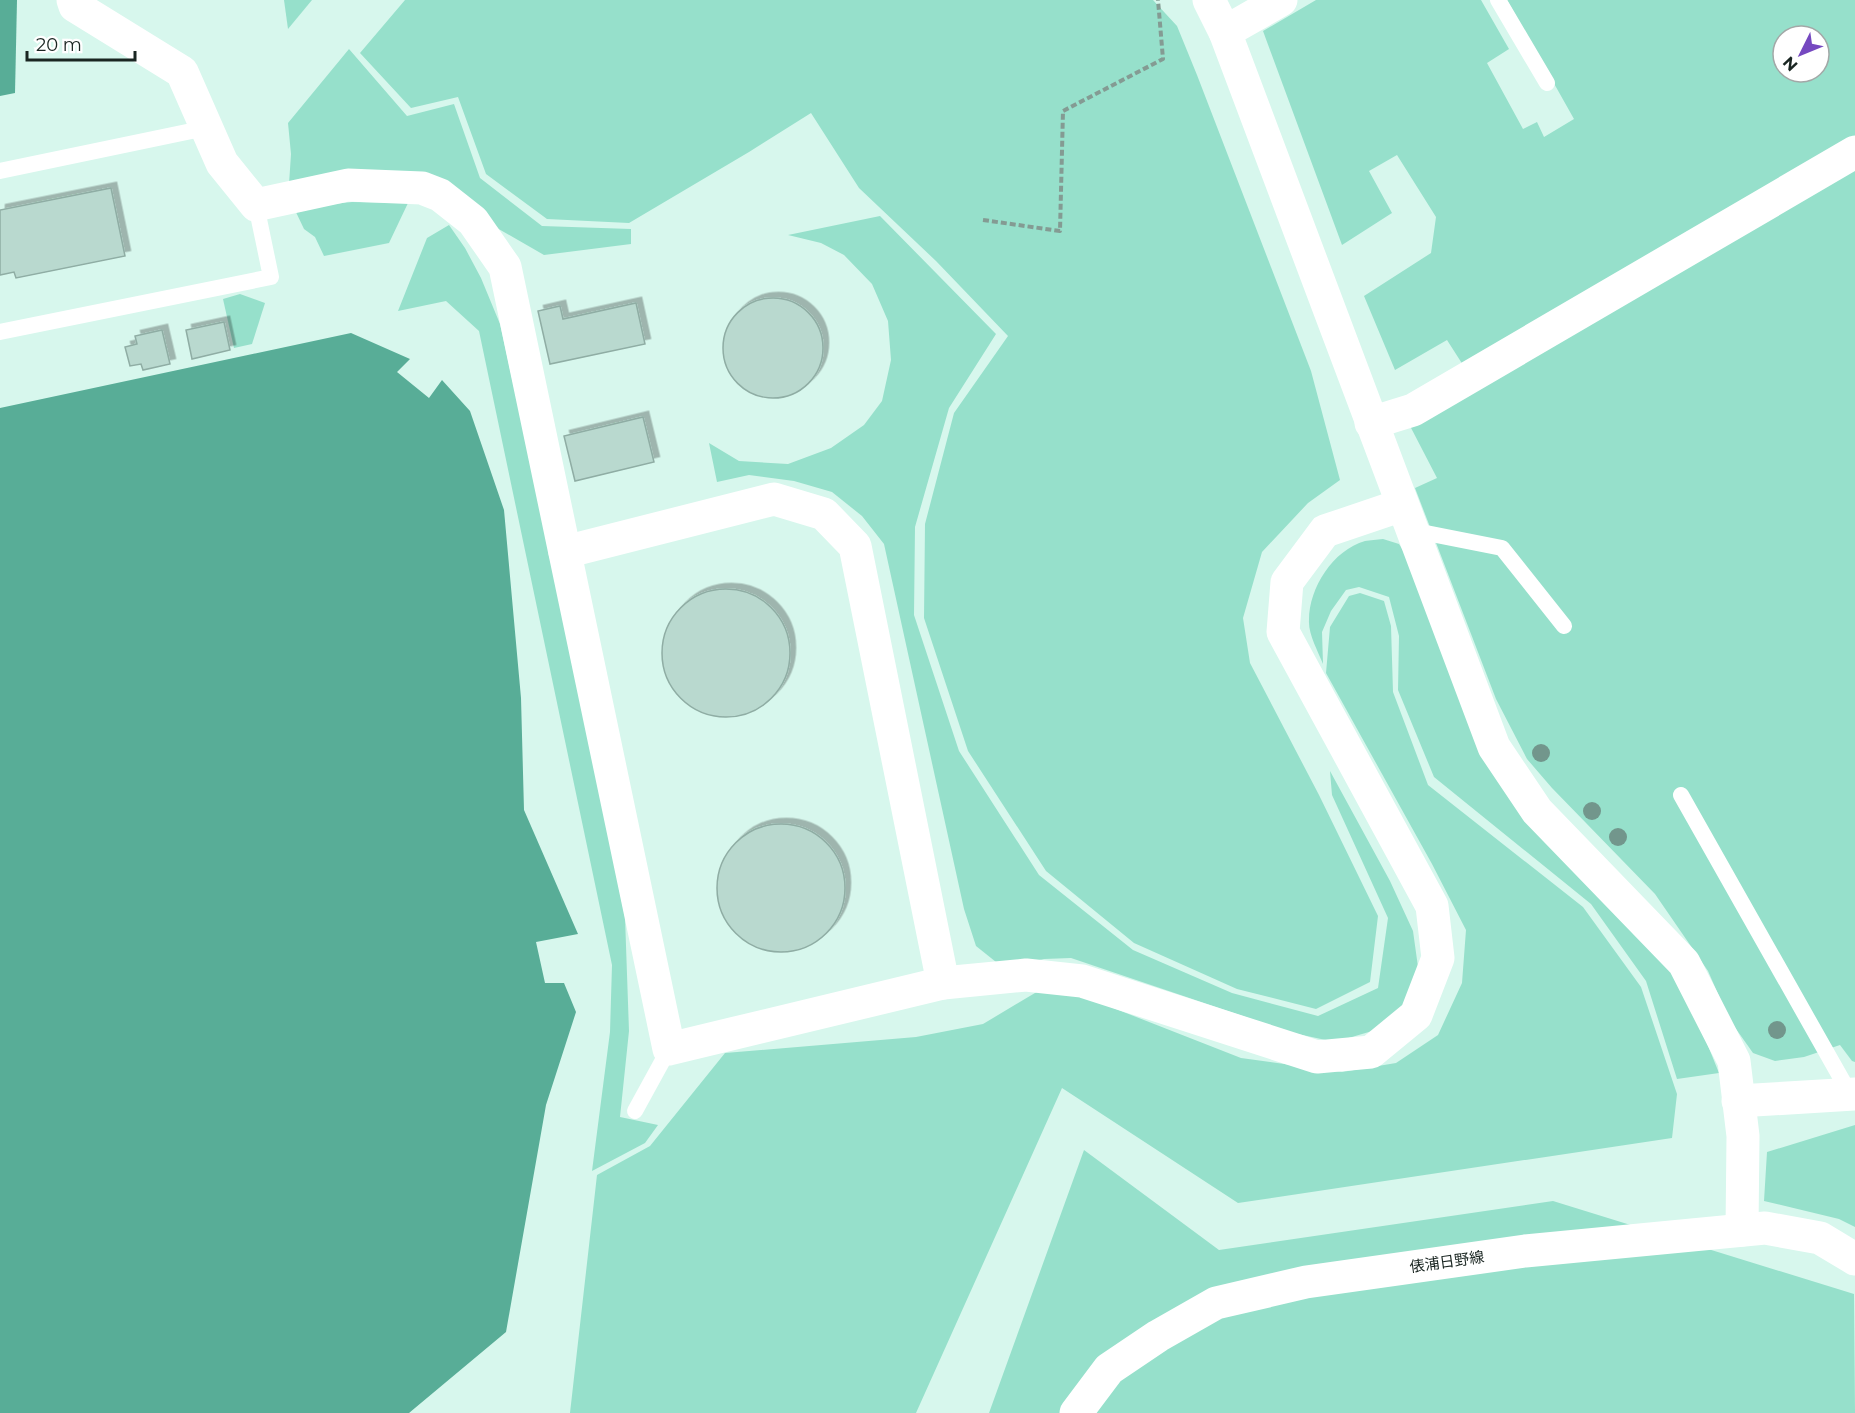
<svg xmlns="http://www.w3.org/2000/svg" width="1855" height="1413" font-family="Montserrat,'Noto Sans JP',sans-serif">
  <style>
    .green { fill: #96e0cb; fill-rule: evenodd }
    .water { fill: #58ad97 }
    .building { fill: #b9d9cf; stroke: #8fada4; stroke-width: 1.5; filter: url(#shadow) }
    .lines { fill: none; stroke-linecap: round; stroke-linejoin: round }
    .path { stroke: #849b93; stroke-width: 4; stroke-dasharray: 6 3; stroke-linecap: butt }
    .lane { stroke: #fff; stroke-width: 16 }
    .street { stroke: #fff; stroke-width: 33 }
    .secondary { stroke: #fff; stroke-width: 33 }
    .tree { fill: #72968c }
    .labels { text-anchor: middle; stroke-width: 5; stroke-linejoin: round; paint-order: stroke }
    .street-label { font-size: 15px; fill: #1a2622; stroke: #fff }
  </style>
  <defs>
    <filter id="shadow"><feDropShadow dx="5.5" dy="-5.5" stdDeviation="0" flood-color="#0004"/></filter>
  </defs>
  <rect width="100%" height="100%" fill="#d7f7ed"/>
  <g class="green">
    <path d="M284,0H312L288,29Z"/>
    <path d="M405,0H1153L1177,26L1197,75L1311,371L1340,480L1308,503L1262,552L1243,618L1250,663L1319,795L1378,916L1370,982L1316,1009L1237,989L1134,943L1046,871L968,751L924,618L925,524L954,413L1008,336L936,261L859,188L811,113L749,152L629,223L547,219L486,174L458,97L411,108L360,53Z"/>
    <path d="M1316,0H1481L1509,49L1487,63L1523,129L1537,122L1544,137L1574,119L1507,0H1855V138L1463,365L1447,340L1395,370L1364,296L1431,253L1436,217L1397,155L1369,171L1392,213L1342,245L1263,31ZM1783,36H1819V72H1783Z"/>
    <path d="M349,49L407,116L454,104L480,178L542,226L631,229V244L544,255L483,220L457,192L289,184L291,154L288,123Z"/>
    <path d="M1855,166V1062L1852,1061L1840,1045L1804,1057L1775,1061L1753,1053L1729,1019L1708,971L1655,894L1552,788L1527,759L1496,699L1415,488L1437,478L1409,424Z"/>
    <path d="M352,202L408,203L389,243L324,256L315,237L304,229L294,208Z"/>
    <path d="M880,216L996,334L949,408L915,527L914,615L959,751L1039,875L1133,950L1232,993L1318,1016L1378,988L1388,918L1332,795L1330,771L1390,881L1413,931L1418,967L1404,1004L1379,1029L1335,1042L1293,1033L1071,958L1044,959L1020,964L996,962L976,946L964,909L884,544L862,516L832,492L794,481L749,475L717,482L709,443L739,461L788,464L831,448L864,425L882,401L891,360L888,321L872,284L844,255L821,243L788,235Z"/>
    <path d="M449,225L465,248L481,278L500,324L552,559L625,917L629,1031L620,1117L658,1125L645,1143L592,1171L610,1032L612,965L479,331L446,301L398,311L427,238Z"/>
    <path d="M240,294L265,303L252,344L234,348L223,299Z"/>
    <path d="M1383,539L1399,544L1415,570L1484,748L1673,971L1702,1031L1719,1073L1677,1079L1646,981L1591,904L1434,777L1398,690L1399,636L1389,597L1359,587L1346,590L1331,611L1322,632L1323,664C1318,651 1308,634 1309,620C1309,588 1333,550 1365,541C1370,540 1377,540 1383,539Z"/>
    <path d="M1360,593L1384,601L1391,626L1393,692L1428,785L1583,907L1641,987L1677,1094L1672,1138L1238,1203L1062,1088L916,1413H570L597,1175L650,1146L725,1053L916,1037L983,1024L1040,990L1075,993L1241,1058L1342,1072L1396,1063L1438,1035L1462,983L1466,930L1432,864L1326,673L1330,627L1349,596Z"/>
    <path d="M1855,1125V1227L1839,1219L1764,1201L1767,1152Z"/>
    <path d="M1084,1150L1219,1250L1553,1201L1854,1294L1855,1413H989Z"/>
  </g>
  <g class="water">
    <path d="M0,0H17L15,93L0,96Z"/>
    <path d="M351,333L410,359L397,372L429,398L442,380L470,411L504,510L521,698L524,810L578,934L536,942L545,983H564L576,1012L546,1105L506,1332L409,1413H0V408Z"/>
  </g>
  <g class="building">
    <path d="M111,188L125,256L16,278L14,272L0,275V210Z"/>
    <circle cx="773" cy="348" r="50"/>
    <path d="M636,303L645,344L550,364L538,311L560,306L563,319Z"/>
    <path d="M224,322L230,350L192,359L186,330Z"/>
    <path d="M162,330L170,364L143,370L141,364L130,366L125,347L137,344L135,336Z"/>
    <path d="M643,417L654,462L575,481L564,436Z"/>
    <circle cx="726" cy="653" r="64"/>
    <circle cx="781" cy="888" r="64"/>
  </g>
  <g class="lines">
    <path class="path" d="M983,220L1060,231L1063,111L1163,59L1158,0"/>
    <g class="lane">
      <path d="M1498,0L1547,83"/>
      <path d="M0,171L206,128"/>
      <path d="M0,332L271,277L256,205"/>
      <path d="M1411,530L1502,548L1564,626"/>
      <path d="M1681,795L1850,1094"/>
      <path d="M635,1111L669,1049"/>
    </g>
    <g class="street">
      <path d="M73,0L75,6L182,72L222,163L256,205L348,185L422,188L440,195L473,221L505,267L669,1049L943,983L1026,975L1082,981L1317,1057L1371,1052L1416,1015L1438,958L1432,906L1283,632L1287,582L1325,531L1402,505"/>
      <path d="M1209,0L1225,32L1494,747L1537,811L1684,963L1734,1061L1743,1136L1742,1230"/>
      <path d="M1225,32L1281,0"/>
      <path d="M1371,423L1413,410L1855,152"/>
      <path d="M565,552L774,499L824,514L855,546L943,983"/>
      <path d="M1738,1101L1855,1094"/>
    </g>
    <path class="secondary" d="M1076,1413L1109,1369L1158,1336L1216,1303L1306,1282L1525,1251L1765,1228L1820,1238L1855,1259"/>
  </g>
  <g class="tree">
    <circle cx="1541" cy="753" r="9"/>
    <circle cx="1592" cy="811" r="9"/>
    <circle cx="1618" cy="837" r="9"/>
    <circle cx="1777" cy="1030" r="9"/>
  </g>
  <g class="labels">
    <g class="street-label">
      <text transform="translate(1447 1262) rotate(-8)" y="5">俵浦日野線</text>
    </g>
  </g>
  <g transform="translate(1801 54) rotate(227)"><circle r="28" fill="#ffffff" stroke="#a3a8a7" stroke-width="1.5"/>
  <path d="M0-4.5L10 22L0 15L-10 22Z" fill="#7548c0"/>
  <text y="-9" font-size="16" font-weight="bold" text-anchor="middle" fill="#1a2622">N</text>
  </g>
  <path d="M27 51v9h108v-9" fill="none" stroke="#1a2622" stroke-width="3"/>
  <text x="36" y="51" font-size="18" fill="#1a2622" stroke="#ffffff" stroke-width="4.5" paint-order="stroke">20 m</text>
</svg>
